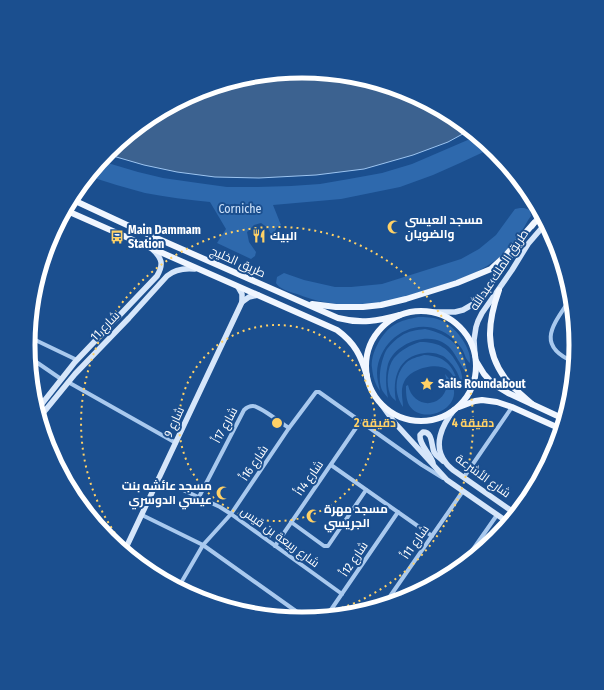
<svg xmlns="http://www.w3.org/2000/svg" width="604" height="690" font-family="'Fira Sans Condensed',Cairo,sans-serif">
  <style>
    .green { fill: #2e69ad }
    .water { fill: #3c6290; stroke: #9cc4f0 }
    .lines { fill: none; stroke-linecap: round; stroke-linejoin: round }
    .street { stroke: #a9c9ee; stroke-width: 4 }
    .secondary { stroke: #d6e6fa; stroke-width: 5.5 }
    .primary { stroke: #f0f6ff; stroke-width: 6 }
    .ring { fill: none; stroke: #ffd166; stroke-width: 2; stroke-dasharray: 2 4 }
    .labels { text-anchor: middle; stroke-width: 4; stroke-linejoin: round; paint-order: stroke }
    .park-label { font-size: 12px; fill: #cfe3fa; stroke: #1b4f8f }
    .poi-label { font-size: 12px; font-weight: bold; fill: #fff; stroke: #1b4f8f; text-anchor: start }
    .street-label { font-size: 12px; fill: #fff; stroke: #1b4f8f }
    .rim { fill: none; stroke: #fff; stroke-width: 5 }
    .centre { fill: #ffd166; stroke: #1b4f8f; stroke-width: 2 }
    .ring-label { font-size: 12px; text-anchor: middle; font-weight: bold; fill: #ffd166; stroke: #1b4f8f; stroke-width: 4; stroke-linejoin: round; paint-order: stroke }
  </style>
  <rect width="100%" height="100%" fill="#1b4f8f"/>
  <g class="green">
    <path d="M477,136L492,148L460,163L433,175L400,187L341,199L273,205L281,225L277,227L272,237L268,228L261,223L254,225L247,232L249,242L256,252L255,256L251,259L217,243L226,229L210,202C188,200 166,197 145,193C126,188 107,182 88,176L101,161L138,172L163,178L198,183L227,187H257L291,186L320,184L349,179L382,173L412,164Z"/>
    <path d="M520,208H524L530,210L531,216C527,221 524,228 520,234C512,246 500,258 487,266C469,277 449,283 428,289C415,293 403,298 390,301C358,308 326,306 297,294C290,292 279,289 276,283L277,277L284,273L304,280L335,287H351L382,284L461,259L479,249L496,235L515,209Z"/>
    <path d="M418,317C425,317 433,317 440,320C453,325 465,340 469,353C470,356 470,360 470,363C465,359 465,354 462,349C458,343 447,332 439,330C410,318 378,342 377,373C377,379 379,386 380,391C375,384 373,377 372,368C370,354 382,332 394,325C402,320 409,319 418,317Z"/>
    <path d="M425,329C449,334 465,347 467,373C464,370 462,367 460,363C454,354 453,348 442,342C424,333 395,344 388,364C385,376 386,387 388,398C387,396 385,395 384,393C376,383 381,359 387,349C391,344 396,339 401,336C408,331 417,330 425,329Z"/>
    <path d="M420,342C439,342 449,348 458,365C461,370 463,377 462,383C460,380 459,376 457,372C454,366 448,359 443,356C437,353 431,352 425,353C398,356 392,378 396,401C394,399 391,397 390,394C386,384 387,367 394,358C401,350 410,345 420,342Z"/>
    <path d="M424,355C448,356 454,368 460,389C457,383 453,374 448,370C437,361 409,369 404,382C400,390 403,399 403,407C394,394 394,375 406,363C411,358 418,357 424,355Z"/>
    <path d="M445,374C475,404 423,429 409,405C406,399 406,392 406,386L408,385C413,409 442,409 447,386C447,382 446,378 445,374Z"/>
  </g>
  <path class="water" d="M302,71L356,76L407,92L454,117L470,130L448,142L413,155L364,169L316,175L259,178L215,177L177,172L144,165L106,154L150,117L197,92L249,76Z"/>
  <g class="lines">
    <g class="street">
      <path d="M571,298C554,324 534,345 574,362"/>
      <path d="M29,337L77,360"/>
      <path d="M29,357L61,379"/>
      <path d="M68,382L176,443"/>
      <path d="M331,465L432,536"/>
      <path d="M464,477L512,407"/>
      <path d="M183,490L220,507L231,514L342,594"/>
      <path d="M199,497L244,410C247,407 249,406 253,406C260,406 282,424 289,428"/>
      <path d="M142,515L203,545L307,619"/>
      <path d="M291,522L324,546H328L366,490"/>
      <path d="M275,546L360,422"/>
      <path d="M460,568L497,515"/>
      <path d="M178,588L203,545L231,514L289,428L316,392H319L422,465L443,478"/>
      <path d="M384,605L463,491"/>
      <path d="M326,617L398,512"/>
      <path d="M288,618L294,610"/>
    </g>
    <g class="secondary">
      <path d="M532,226L541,214"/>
      <path d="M242,302L249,297L258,295"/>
      <path d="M434,312H455L463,310L475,303L485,292L521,241"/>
      <path d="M475,356L474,340L476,327L478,321L482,313L512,270L528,244L546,223"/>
      <path d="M381,404L394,422L447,480L509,523"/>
      <path d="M37,410L75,362L157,276C164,264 162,258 152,249"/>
      <path d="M454,410C442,425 432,446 446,463C448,466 451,468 453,470L516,514"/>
      <path d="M39,418L75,374L129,318L167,276C175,269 185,268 195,269"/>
      <path d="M433,463C430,453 419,445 420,435L423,432C433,432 431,445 434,452C436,456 440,458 443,461"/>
      <path d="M124,552L242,302V294L238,287"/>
    </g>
    <g class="primary">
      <path d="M71,199L127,225L338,318C361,324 378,321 400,315"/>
      <path d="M65,210L337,330C355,343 361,356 367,376"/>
      <path d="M499,290C488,321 484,350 505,378C513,388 523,396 532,404"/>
      <path d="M312,304L336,307H363L381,305L406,299L457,283L491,269L506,255L534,223"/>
      <circle cx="421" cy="366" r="55"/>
      <path d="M476,361L484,374L492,383L498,387L508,393L564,419"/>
      <path d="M459,407L475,401L482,400L497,402L512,407L561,429"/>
    </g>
  </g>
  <g class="ring">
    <circle cx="277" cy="423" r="98"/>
    <path d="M151 573A196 196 0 1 1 296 618"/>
  </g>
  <defs>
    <g id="mosque-bare" transform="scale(1.08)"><path d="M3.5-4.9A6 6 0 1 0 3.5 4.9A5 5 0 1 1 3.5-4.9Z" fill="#ffd166" stroke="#1b4f8f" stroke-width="2.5" paint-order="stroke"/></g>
    <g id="restaurant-bare" transform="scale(1.08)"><path d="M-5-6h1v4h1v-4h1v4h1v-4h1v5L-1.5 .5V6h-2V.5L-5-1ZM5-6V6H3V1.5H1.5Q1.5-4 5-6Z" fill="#ffd166" stroke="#1b4f8f" stroke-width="2.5" paint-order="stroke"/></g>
    <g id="bus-bare" transform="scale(1.08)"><path d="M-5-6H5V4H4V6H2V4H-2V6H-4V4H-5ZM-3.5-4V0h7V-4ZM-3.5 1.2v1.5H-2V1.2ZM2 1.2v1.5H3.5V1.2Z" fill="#ffd166" stroke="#1b4f8f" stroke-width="2.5" paint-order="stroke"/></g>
    <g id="sight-bare" transform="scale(1.08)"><path d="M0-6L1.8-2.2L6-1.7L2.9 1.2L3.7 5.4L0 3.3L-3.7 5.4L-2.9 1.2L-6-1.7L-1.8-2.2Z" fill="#ffd166" stroke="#1b4f8f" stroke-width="2.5" paint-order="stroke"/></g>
  </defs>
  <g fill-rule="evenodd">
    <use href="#mosque-bare" x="394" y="227"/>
    <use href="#restaurant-bare" x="259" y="236"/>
    <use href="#bus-bare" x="117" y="237"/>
    <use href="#sight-bare" x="427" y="384"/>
    <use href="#mosque-bare" x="223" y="493"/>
    <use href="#mosque-bare" x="313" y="516"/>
  </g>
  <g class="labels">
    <g class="park-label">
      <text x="240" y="213">Corniche</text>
    </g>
    <g class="poi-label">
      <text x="405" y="224">مسجد العيسى<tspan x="405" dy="14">والضويان</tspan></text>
      <text x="128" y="234">Main Dammam<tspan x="128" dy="14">Station</tspan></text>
      <text x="270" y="240">البيك</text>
      <text x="438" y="388">Sails Roundabout</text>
      <text x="212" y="490" text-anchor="end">مسجد عائشه بنت<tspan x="212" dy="14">عيسي الدوسري</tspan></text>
      <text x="324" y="513">مسجد مهرة<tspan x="324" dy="14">الجريسي</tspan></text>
    </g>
    <g class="street-label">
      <text transform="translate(238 262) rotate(24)" y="4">طريق الخليج</text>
      <text transform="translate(499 270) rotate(-56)" y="4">طريق الملك عبدالله</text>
      <text transform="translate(105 326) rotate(-46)" y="4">شارع 11</text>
      <text transform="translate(174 422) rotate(-65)" y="4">شارع 9</text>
      <text transform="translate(225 425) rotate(-61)" y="4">شارع 17أ</text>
      <text transform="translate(254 463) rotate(-56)" y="4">شارع 16أ</text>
      <text transform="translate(483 476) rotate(36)" y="4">شارع الأشرعة</text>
      <text transform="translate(309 478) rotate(-55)" y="4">شارع 14أ</text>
      <text transform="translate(280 537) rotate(36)" y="4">شارع ربيعة بن قيس</text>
      <text transform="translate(415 542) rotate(-55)" y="4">شارع 11أ</text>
      <text transform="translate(354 559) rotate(-56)" y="4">شارع 12أ</text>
    </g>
  </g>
  <path d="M0 0H604V690H0ZM35 345a267 267 0 1 1 534 0a267 267 0 1 1-534 0Z" fill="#1b4f8f" fill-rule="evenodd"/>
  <path class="rim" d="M35 345a267 267 0 1 1 534 0a267 267 0 1 1-534 0Z"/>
  <circle cx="277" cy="423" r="6" class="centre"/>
  <g class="ring-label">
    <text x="375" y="427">2 دقيقة</text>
    <text x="473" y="427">4 دقيقة</text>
  </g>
</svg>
